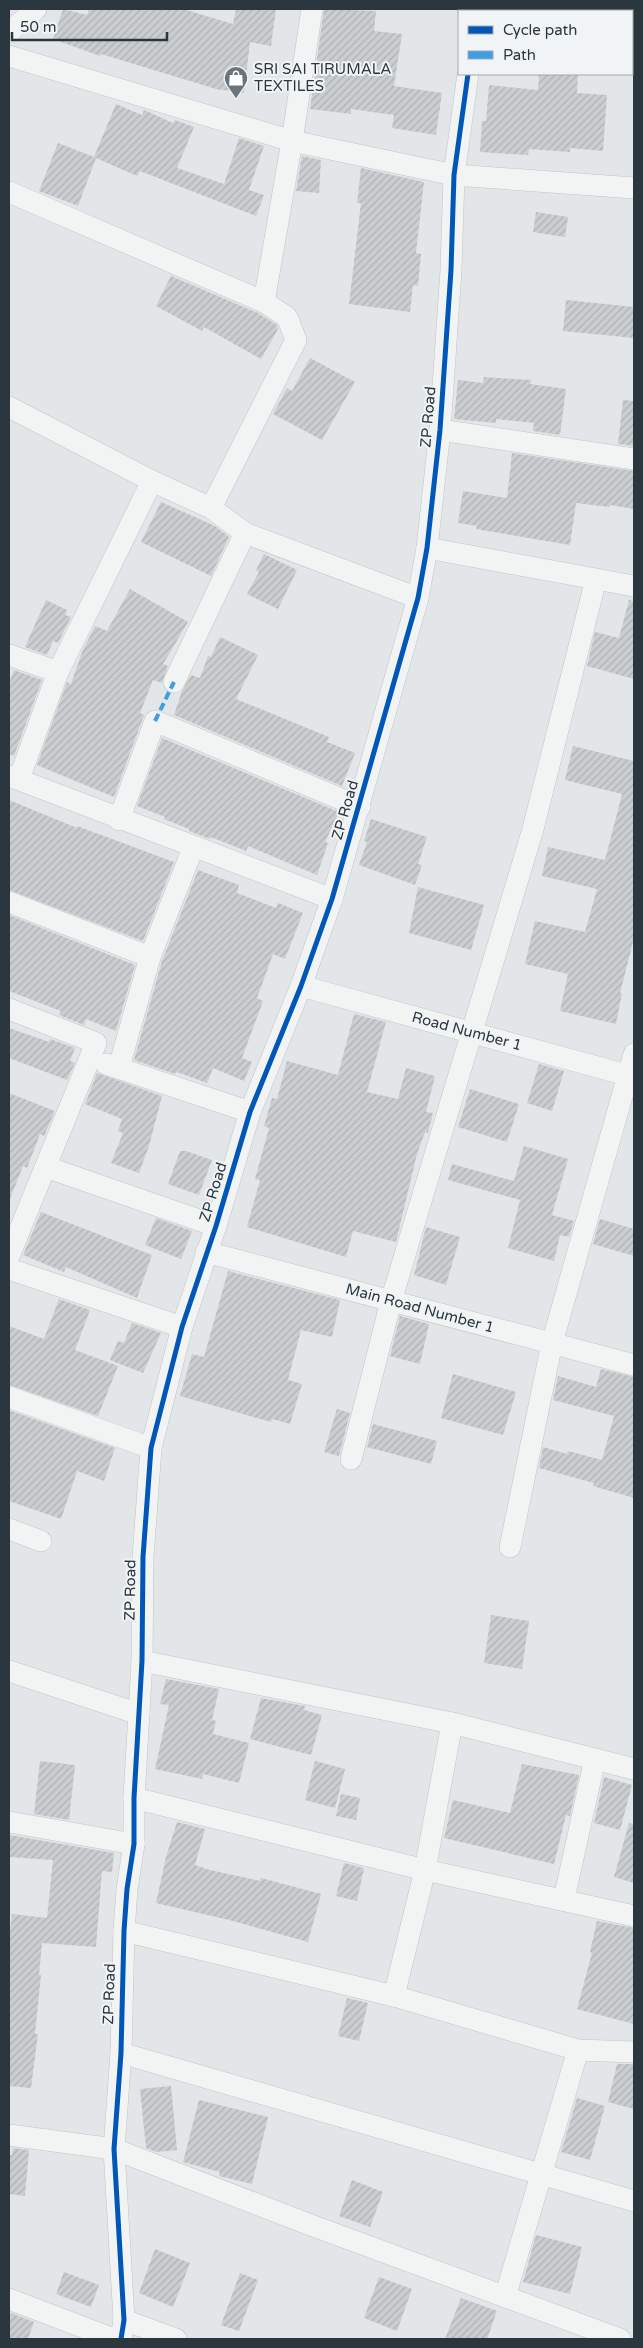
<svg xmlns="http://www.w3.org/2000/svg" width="643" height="2348" font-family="'Varela Round',sans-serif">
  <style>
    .building { fill: url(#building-hatch) }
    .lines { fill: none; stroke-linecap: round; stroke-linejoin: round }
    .minor-casing { stroke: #c1c4c6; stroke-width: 22 }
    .minor { stroke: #f2f4f4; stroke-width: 21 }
    .quiet { stroke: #3d9ee3; stroke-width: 4; stroke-dasharray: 8 4; stroke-linecap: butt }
    .cycleway-casing { stroke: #f1f4f6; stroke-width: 8 }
    .cycleway { stroke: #0057b8; stroke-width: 5 }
    .labels { text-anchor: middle; stroke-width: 4; stroke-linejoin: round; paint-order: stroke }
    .poi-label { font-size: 15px; fill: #2b373f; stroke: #f1f4f6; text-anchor: start }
    .street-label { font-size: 15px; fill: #2b373f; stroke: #f1f4f6 }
  </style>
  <defs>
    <pattern id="building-hatch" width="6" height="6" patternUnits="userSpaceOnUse" patternTransform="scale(1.25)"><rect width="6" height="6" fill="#cbced0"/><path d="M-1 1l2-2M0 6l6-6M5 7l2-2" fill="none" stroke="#aeb2b4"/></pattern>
  </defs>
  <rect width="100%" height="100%" fill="#e3e6e8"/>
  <g class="building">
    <path d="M63,9L87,15L89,9H183L233,24L236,9H276L271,46L250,42L244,93L216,89L101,54L100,56L53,39Z"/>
    <path d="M324,9L376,11L374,31L402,34L394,86L442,93L436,135L392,128L394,115L351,109V114L310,109Z"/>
    <path d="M539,74H578L577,93L607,95L603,151L570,148V152L529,149L528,155L480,152L482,121H486L489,85L538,90Z"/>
    <path d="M116,104L142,115L144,110L173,123L175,120L194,127L177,168L224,184L239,138L264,146L249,190L264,195L256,216L140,171L137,176L96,158L78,206L39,191L58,143L94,157Z"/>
    <path d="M302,156L321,160L319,193L296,191Z"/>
    <path d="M361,168L424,182L416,253L421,254L418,286L413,285L410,312L349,304L361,203H357Z"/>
    <path d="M536,212L568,217L565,237L533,232Z"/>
    <path d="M171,276L258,313L277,325L278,329L261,359L204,327L202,331L156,306Z"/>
    <path d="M566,300L634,307V338L563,331Z"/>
    <path d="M310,358L355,382L322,440L273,414L287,388L292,391Z"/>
    <path d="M484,377L531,380L530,384L566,389L560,435L533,431L534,423L496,419V423L454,419L458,380L483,383Z"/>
    <path d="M623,400L634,401V446L618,444Z"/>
    <path d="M512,453L634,471V509L610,505V507L576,503L570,545L476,529L477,526L458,523L463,491L507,498Z"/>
    <path d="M161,502L215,526L229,537L211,576L141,542Z"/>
    <path d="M264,554L297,570L278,609L247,594L259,572L256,570Z"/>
    <path d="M130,589L188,622L163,664L168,666L162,683L153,680L140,713L144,715L114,797L37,765L67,682L71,684L82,652L95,626L107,631Z"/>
    <path d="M46,600L67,610L65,615L71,617L58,643L53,641L47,655L25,647Z"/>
    <path d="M629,600L634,601V679L587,666L595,632L619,638Z"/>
    <path d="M220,637L258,655L236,699L329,737L327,742L355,753L342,786L174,715L182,691L191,675L200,678L208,656L211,657Z"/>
    <path d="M14,670L42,680L14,756L9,754V683Z"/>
    <path d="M162,738L339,812L325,842L328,843L317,875L248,846L246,851L211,837L210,839L189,831V829L164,819L165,817L137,806Z"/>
    <path d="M573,746L634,761V938L620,993H622L616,1024L560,1011L568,974L525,964L535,921L585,932L597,889L542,876L548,847L605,860L622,794L565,780Z"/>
    <path d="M9,800L77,828V826L174,862L143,941L9,890Z"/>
    <path d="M371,819L427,837L418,864L422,865L415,885L359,865L367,842L364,841Z"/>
    <path d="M198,870L239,885L237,893L276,908L278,903L303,913L285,959L273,954L257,998L263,1001L242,1058L252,1062L244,1081L213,1068L207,1083L177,1072L175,1074L134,1060L162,961Z"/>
    <path d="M418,887L484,905L471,950L409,933Z"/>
    <path d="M9,915L135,965L116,1031L86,1019L84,1025L59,1015L61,1011L9,991Z"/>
    <path d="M354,1014L386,1022L367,1092L398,1099L406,1068L435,1076L426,1112L433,1113L428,1133L425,1132L417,1154L396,1242L353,1231L346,1257L247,1227L260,1180L255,1179L269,1128L264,1126L272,1098L277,1099L287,1061L338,1075Z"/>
    <path d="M9,1028L49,1042L50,1039L75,1048L70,1061L75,1063L67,1080L9,1058Z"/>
    <path d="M539,1064L564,1071L552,1111L527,1103Z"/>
    <path d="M97,1073L162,1096L149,1146L139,1173L111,1163L123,1133L118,1131L122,1119L85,1104Z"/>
    <path d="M470,1089L519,1104L507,1142L458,1127Z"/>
    <path d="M9,1093L55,1111L44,1136L40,1134L27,1168L23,1166L10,1199Z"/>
    <path d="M524,1146L568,1159L552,1215L574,1221L569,1237L560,1235L554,1261L508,1248L520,1200L448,1180L452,1164L514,1181Z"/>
    <path d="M180,1151H186L212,1160L199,1195L168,1184Z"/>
    <path d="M41,1212L152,1255L137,1298L66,1267L64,1272L23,1255Z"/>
    <path d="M156,1218L192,1231L181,1259L145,1245Z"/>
    <path d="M600,1219L634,1229V1256L593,1244Z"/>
    <path d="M426,1227L460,1237L446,1285L414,1275Z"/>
    <path d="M228,1271L340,1300L332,1337L301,1330L288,1380L302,1384L290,1424L272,1419L271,1422L180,1396L192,1354L204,1357Z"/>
    <path d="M59,1299L90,1310L75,1350L118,1366L98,1416L9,1385V1326L44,1339Z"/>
    <path d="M400,1316L429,1324L420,1364L390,1356Z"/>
    <path d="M132,1323L161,1333L143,1373L110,1360L118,1341L124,1343Z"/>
    <path d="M601,1369L634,1377V1498L593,1486L594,1483L539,1468L543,1447L567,1454L568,1451L602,1460L614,1416L553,1400L558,1376L596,1387Z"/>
    <path d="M453,1374L516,1392L503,1435L441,1418Z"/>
    <path d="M337,1409L350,1413L339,1456L324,1452Z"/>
    <path d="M9,1410L115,1448L104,1481L77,1471L61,1519L9,1501Z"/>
    <path d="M373,1424L437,1441L431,1464L367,1447Z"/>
    <path d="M491,1615L529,1621L522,1669L484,1663Z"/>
    <path d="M166,1679L219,1689L212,1720L216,1721L213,1734L249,1743L239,1783L203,1774L202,1779L155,1769L169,1705L160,1704Z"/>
    <path d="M261,1698L305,1706L304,1710L322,1715L311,1755L250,1739Z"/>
    <path d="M40,1761L75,1765L69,1820L34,1814Z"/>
    <path d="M315,1761L345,1769L335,1808L305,1800Z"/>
    <path d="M522,1764L579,1775L570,1816L566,1815L554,1864L444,1838L453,1800L510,1813Z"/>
    <path d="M604,1777L632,1785L620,1830L594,1823Z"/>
    <path d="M341,1794L360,1798L356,1820L336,1816Z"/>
    <path d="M177,1822L205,1829L195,1865L210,1870L260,1881L261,1878L321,1894L308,1942L229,1920L156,1903L166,1857Z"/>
    <path d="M629,1823L634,1824V1883L614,1877Z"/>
    <path d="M9,1835L114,1853L112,1872L102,1871L96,1947L42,1943L39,1975H41L35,2034H38L31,2088L9,2086V1941L12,1914L47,1918L53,1860L9,1857Z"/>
    <path d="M344,1863L364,1868L357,1901L336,1896Z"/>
    <path d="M597,1921L634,1928V2024L577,2009L592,1953L590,1952Z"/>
    <path d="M347,1998L368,2003L359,2041L338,2036Z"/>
    <path d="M617,2064H634V2109L608,2102Z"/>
    <path d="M171,2086L177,2150L156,2152L146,2148L140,2089Z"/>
    <path d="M577,2098L605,2106L590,2160L561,2152Z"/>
    <path d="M199,2100L268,2117L252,2184L219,2176L220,2172L183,2162Z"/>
    <path d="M13,2148L29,2150L25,2196L9,2194V2155H12Z"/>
    <path d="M352,2180L383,2192L370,2227L339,2216Z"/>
    <path d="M536,2235L582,2247L570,2294L523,2282Z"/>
    <path d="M155,2249L190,2263L173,2307L139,2293Z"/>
    <path d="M64,2272L99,2285L91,2307L56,2294Z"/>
    <path d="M240,2273L258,2280L239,2331L221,2325Z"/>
    <path d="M379,2277L412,2289L397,2331L364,2318Z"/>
    <path d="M461,2298L497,2311L487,2339H445Z"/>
    <path d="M11,2313L34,2322L28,2339H9V2321Z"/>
  </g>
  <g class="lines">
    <g class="minor-casing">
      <g id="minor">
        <path d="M476,11V9"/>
        <path d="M9,32L36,9"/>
        <path d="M9,56L292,141L454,175L634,188"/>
        <path d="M9,192L264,302L287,317L296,340L211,508"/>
        <path d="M264,302L292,141L312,9"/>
        <path d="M9,407L152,481L211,508L245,533L418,598"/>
        <path d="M440,430L634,459"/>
        <path d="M427,548L634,586"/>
        <path d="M9,655L58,672"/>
        <path d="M174,682L245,533"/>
        <path d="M9,776L332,899"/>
        <path d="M19,779L58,672L152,481"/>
        <path d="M119,820L155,721L360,807"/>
        <path d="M9,902L150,957"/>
        <path d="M301,986L634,1077"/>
        <path d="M9,1009L96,1043L9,1256"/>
        <path d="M106,1064L250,1112"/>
        <path d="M119,1067L150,957L193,848"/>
        <path d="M46,1167L216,1226"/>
        <path d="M206,1252L634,1365"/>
        <path d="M9,1269L182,1327"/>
        <path d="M9,1397L151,1448"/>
        <path d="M351,1459L391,1301L533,829L596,579"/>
        <path d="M9,1529L41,1541"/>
        <path d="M510,1547L552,1343L634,1054"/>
        <path d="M142,1661L452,1723L634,1769"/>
        <path d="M9,1671L139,1714"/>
        <path d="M134,1798L425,1870L634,1916"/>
        <path d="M9,1822L134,1844"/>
        <path d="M564,1899L595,1759"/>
        <path d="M124,1931L394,1996L578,2050L634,2052"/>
        <path d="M394,1996L425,1870L452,1723"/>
        <path d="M121,2053L634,2201"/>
        <path d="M9,2135L114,2149L308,2224L620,2339"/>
        <path d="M505,2297L578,2050"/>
        <path d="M9,2299L114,2339"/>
        <path d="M124,2320L176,2339"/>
        <path d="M121,2339L124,2320L114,2149L121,2053L124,1931L127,1889L134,1844V1798L142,1661L143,1557L151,1448L182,1327L216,1226L250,1112L301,986L332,899L418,598L427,548L440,430L451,270L454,175L468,74"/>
      </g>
    </g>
    <use href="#minor" class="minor"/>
    <path class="quiet" d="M155,721L174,682"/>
    <g class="cycleway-casing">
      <path id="cycleway" d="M121,2339L124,2320L114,2149L121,2053L124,1931L127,1889L134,1844V1798L142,1661L143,1557L151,1448L182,1327L216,1226L250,1112L301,986L332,899L418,598L427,548L440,430L451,270L454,175L468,74"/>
    </g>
    <use href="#cycleway" class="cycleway"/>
  </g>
  <defs>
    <g id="shop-pin" transform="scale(1.25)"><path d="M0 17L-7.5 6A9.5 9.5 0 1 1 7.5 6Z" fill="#6b747a" stroke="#f1f4f6"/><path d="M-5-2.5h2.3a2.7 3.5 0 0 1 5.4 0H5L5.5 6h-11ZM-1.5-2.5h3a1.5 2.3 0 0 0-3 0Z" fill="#fff"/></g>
  </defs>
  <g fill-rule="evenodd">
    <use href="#shop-pin" x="236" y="78"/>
  </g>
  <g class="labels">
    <g class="poi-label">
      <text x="254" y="74">SRI SAI TIRUMALA<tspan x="254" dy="17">TEXTILES</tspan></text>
    </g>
    <g class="street-label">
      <text transform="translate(428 417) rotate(-85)" y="5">ZP Road</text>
      <text transform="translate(345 810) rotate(-74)" y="5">ZP Road</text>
      <text transform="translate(467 1031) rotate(15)" y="5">Road Number 1</text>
      <text transform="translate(213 1192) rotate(-73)" y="5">ZP Road</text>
      <text transform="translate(420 1308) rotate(15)" y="5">Main Road Number 1</text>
      <text transform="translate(130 1590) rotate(-89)" y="5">ZP Road</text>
      <text transform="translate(109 1994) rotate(-88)" y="5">ZP Road</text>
    </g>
  </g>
  <rect width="643" height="2348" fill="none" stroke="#2b373f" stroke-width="20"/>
  <rect x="458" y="10" width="175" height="65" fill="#f1f4f6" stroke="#a2a8ad"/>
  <rect x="468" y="26" width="25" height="8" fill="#0057b8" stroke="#a2a8ad"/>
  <text x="503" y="35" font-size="15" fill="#2b373f">Cycle path</text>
  <rect x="468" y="51" width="25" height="8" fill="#3d9ee3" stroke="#a2a8ad"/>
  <text x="503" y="60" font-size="15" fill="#2b373f">Path</text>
  <path d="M12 32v8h155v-8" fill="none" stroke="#2b373f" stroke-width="2.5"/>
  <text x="20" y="32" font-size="15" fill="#2b373f" stroke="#f1f4f6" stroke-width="4" paint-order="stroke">50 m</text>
</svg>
